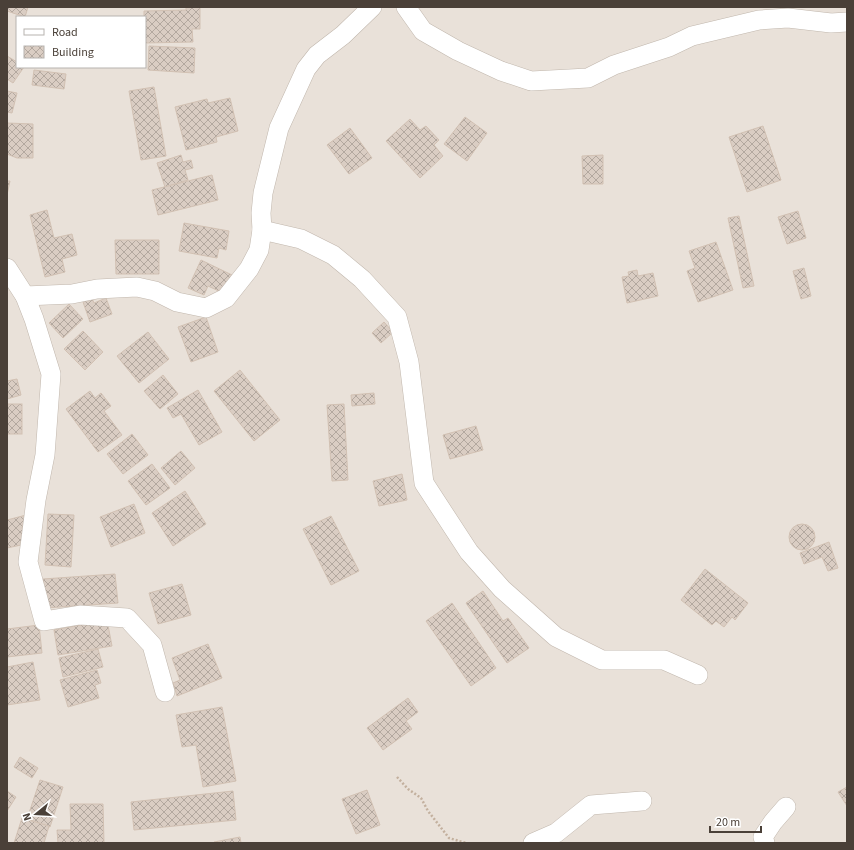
<svg xmlns="http://www.w3.org/2000/svg" width="854" height="850" font-family="'Source Sans 3',sans-serif">
  <style>
    .residential { fill: #e9e1d9; fill-rule: evenodd }
    .building { fill: url(#building-cross-hatch); stroke: #d2c1b3 }
    .lines { fill: none; stroke-linecap: round; stroke-linejoin: round }
    .street-casing { stroke: #c1b7ad; stroke-width: 20 }
    .path { stroke: #c3b09e; stroke-width: 2.5; stroke-dasharray: 2 2; stroke-linecap: butt }
    .street { stroke: #fff; stroke-width: 19 }
  </style>
  <defs>
    <pattern id="building-cross-hatch" width="8" height="8" patternUnits="userSpaceOnUse"><rect width="8" height="8" fill="#dacdc3"/><path d="M0 0l8 8M0 8l8-8" fill="none" stroke="#b3a89f"/></pattern>
  </defs>
  <rect width="100%" height="100%" fill="#f5f0eb"/>
  <path class="residential" d="M7,7H847V843H7ZM17,17H145V67H17Z"/>
  <g class="building">
    <path d="M7,7H28L25,17L7,11Z"/>
    <path d="M186,7H200V29H192L193,42L145,43V17H144V11L186,10Z"/>
    <path d="M149,46L195,48L194,73L148,70Z"/>
    <path d="M7,56L17,62V67H24L13,83L7,79Z"/>
    <path d="M34,70L66,74L64,89L32,85Z"/>
    <path d="M154,87L166,156L141,160L129,91Z"/>
    <path d="M7,91L17,93L12,113L7,112Z"/>
    <path d="M230,98L238,131L216,137L217,142L186,150L175,107L207,99L208,103Z"/>
    <path d="M465,117L487,133L467,161L444,144Z"/>
    <path d="M410,119L420,130L426,126L439,140L434,145L443,156L420,178L386,141Z"/>
    <path d="M7,123L33,124V158H17L7,154Z"/>
    <path d="M763,126L781,180L747,192L729,137Z"/>
    <path d="M350,128L372,158L349,174L327,145Z"/>
    <path d="M181,155L183,162L191,160L193,168L185,170L188,180L165,187L157,163Z"/>
    <path d="M603,155V184H583L582,156Z"/>
    <path d="M212,175L218,200L158,215L152,190Z"/>
    <path d="M7,181H10L7,195Z"/>
    <path d="M47,210L54,238L72,234L77,255L62,259L65,272L45,277L30,215Z"/>
    <path d="M798,211L806,238L787,244L778,217Z"/>
    <path d="M739,216L754,286L743,288L728,218Z"/>
    <path d="M184,223L229,231L226,250L219,248L217,258L179,251Z"/>
    <path d="M115,240H159V274H116Z"/>
    <path d="M716,242L733,290L698,302L687,271L695,268L689,251Z"/>
    <path d="M201,260L232,275L223,293L208,286L204,295L188,288Z"/>
    <path d="M804,268L811,296L801,299L793,271Z"/>
    <path d="M637,270L638,276L653,273L658,296L627,303L622,277L629,276L628,272Z"/>
    <path d="M92,298L94,303L106,298L112,314L90,322L83,302Z"/>
    <path d="M69,304L83,319L63,338L49,323Z"/>
    <path d="M206,317L218,352L191,362L178,327Z"/>
    <path d="M384,322L393,332L381,343L372,333Z"/>
    <path d="M83,331L103,352L85,370L64,349Z"/>
    <path d="M148,332L169,359L139,383L117,356Z"/>
    <path d="M240,370L280,420L254,441L214,391Z"/>
    <path d="M163,375L178,394L160,409L144,391Z"/>
    <path d="M17,379L21,395L7,399V381Z"/>
    <path d="M198,390L222,432L199,445L181,414L173,418L167,408Z"/>
    <path d="M90,391L95,398L101,393L111,406L104,411L122,435L98,452L66,409Z"/>
    <path d="M374,393L375,404L352,406L351,395Z"/>
    <rect x="7" y="404" width="15" height="30"/>
    <path d="M344,404L348,480L332,481L327,405Z"/>
    <path d="M476,426L483,450L450,459L443,435Z"/>
    <path d="M132,434L148,455L123,474L107,454Z"/>
    <path d="M181,451L195,468L175,485L161,468Z"/>
    <path d="M152,464L170,488L146,505L128,481Z"/>
    <path d="M402,474L407,500L379,506L373,481Z"/>
    <path d="M185,491L206,524L173,546L152,513Z"/>
    <path d="M134,504L145,533L111,547L100,517Z"/>
    <path d="M30,514L32,525L22,527L26,544L7,548V520Z"/>
    <path d="M48,514L74,515L71,567L45,565Z"/>
    <path d="M331,516L359,571L331,585L303,529Z"/>
    <circle cx="802" cy="537" r="13"/>
    <path d="M829,542L838,568L828,571L822,557L804,564L800,553Z"/>
    <path d="M705,569L748,603L735,620L732,617L724,627L716,621L712,625L681,600Z"/>
    <path d="M115,574L118,603L45,608L43,579Z"/>
    <path d="M182,584L191,615L158,624L149,593Z"/>
    <path d="M483,591L503,621L508,618L529,648L507,663L466,603Z"/>
    <path d="M452,603L496,668L471,686L426,621Z"/>
    <path d="M107,620L112,646L58,655L54,630Z"/>
    <path d="M39,625L42,653L7,657V629Z"/>
    <path d="M208,644L222,678L177,696L173,683L180,680L172,658Z"/>
    <path d="M98,649L103,667L63,677L59,658Z"/>
    <path d="M33,662L40,700L7,705V667Z"/>
    <path d="M97,670L101,683L95,685L99,698L68,707L60,680Z"/>
    <path d="M408,698L418,712L406,721L412,729L383,750L367,728Z"/>
    <path d="M222,707L236,781L203,787L196,745L182,747L176,715Z"/>
    <path d="M20,757L38,768L32,778L14,767Z"/>
    <path d="M40,780L63,787L50,827L27,819Z"/>
    <path d="M847,787V806L838,792Z"/>
    <path d="M367,790L380,825L356,834L342,799Z"/>
    <path d="M7,791L16,797L7,811Z"/>
    <path d="M233,791L236,820L134,830L131,802Z"/>
    <path d="M70,804H103L104,843H58L57,830H71Z"/>
    <path d="M22,818L49,826L44,843H14Z"/>
    <path d="M240,837L241,843H214V842Z"/>
  </g>
  <g class="lines">
    <g class="street-casing">
      <g id="street">
        <path d="M406,7L423,31L458,51L501,71L531,81L588,78L614,65L669,47L692,36L759,20L788,18L831,23L847,22"/>
        <path d="M262,230L301,239L333,255L362,279L397,317L409,362L424,483L469,552L502,589L556,637L602,660H664L698,675"/>
        <path d="M7,268L25,296L34,319L51,374L45,455L36,500L28,562L44,621L80,615L127,618L152,645L165,692"/>
        <path d="M25,296L72,294L97,289L137,287L155,291L177,302L206,308L226,298L249,269L259,250L262,230L261,213L263,193L279,128L306,69L317,55L343,35L372,7"/>
        <path d="M533,843L556,833L591,805L642,801"/>
        <path d="M765,843L763,837L773,822L786,807"/>
      </g>
    </g>
    <path class="path" d="M397,777L408,789L421,798L428,811L449,838L466,843"/>
    <use href="#street" class="street"/>
  </g>
  <rect width="854" height="850" fill="none" stroke="#4a4038" stroke-width="16"/>
  <rect x="16" y="16" width="130" height="52" fill="#ffffff" stroke="#b7b3af"/>
  <rect x="24" y="29" width="20" height="6" fill="#ffffff" stroke="#b7b3af"/>
  <text x="52" y="36" font-size="12" fill="#4a4038">Road</text>
  <rect x="24" y="46" width="20" height="12" fill="url(#building-cross-hatch)" stroke="#b7b3af"/>
  <text x="52" y="56" font-size="12" fill="#4a4038">Building</text>
  <g transform="translate(36 814) rotate(252)" stroke="#ffffff" stroke-width="3" paint-order="stroke">
  <path d="M0-3L7 15L0 10L-7 15Z" fill="#4a4038"/>
  <text y="-6" font-size="11" font-weight="bold" text-anchor="middle" fill="#4a4038">N</text>
  </g>
  <path d="M710 826v6h51v-6" fill="none" stroke="#4a4038" stroke-width="2"/>
  <text x="716" y="826" font-size="12" fill="#4a4038" stroke="#ffffff" stroke-width="3" paint-order="stroke">20 m</text>
</svg>
